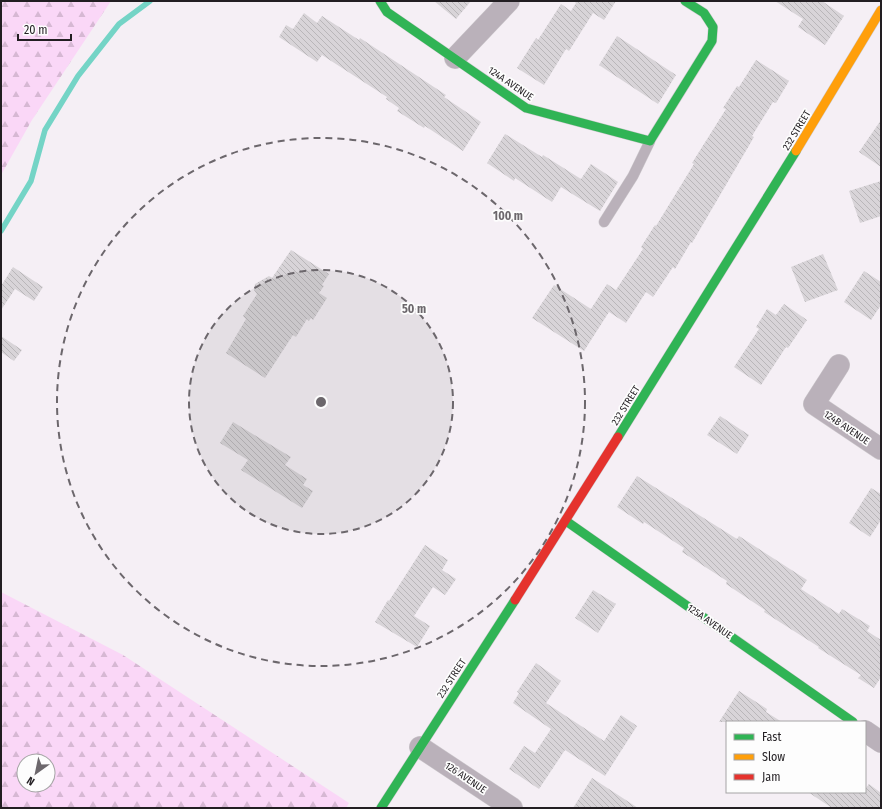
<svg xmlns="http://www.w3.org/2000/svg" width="882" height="809" font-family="'Fira Sans Condensed',sans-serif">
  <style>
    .forest { fill: url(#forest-firs); fill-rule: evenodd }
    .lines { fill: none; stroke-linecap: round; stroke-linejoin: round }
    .stream { stroke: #74d4c6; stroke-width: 5.5 }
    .building { fill: url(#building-back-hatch) }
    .lane-casing { stroke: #cecace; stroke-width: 11 }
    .street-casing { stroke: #cecace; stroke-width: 22 }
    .fast-casing { stroke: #cecace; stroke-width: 10 }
    .slow-casing { stroke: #cecace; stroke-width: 10 }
    .jam-casing { stroke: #cecace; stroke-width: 10 }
    .lane { stroke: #bab1ba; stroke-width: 10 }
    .street { stroke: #bab1ba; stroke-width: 21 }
    .fast { stroke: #30b455; stroke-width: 9 }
    .slow { stroke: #ff9f0a; stroke-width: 9 }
    .jam { stroke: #e5322d; stroke-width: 9 }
    .ring { fill: none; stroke: #6c676c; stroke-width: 2; stroke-dasharray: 7 5 }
    .labels { text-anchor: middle; stroke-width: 3.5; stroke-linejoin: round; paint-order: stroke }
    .street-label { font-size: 10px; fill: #221e22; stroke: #fdfdfd }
    .centre { fill: #6c676c; stroke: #fdfdfd; stroke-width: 2 }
    .ring-label { font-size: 12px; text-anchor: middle; font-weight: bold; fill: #6c676c; stroke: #fdfdfd; stroke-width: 3.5; stroke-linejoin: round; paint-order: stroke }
  </style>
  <defs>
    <pattern id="forest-firs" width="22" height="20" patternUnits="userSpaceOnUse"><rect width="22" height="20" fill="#fad7f7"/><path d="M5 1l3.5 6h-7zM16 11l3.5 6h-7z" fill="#d6b8d3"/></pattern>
    <pattern id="building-back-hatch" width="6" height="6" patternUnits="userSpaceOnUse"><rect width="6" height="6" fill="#d8d4d8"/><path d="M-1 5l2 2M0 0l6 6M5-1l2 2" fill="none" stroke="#b9b6b9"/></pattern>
  </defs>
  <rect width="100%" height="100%" fill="#f5eff5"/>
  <g class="forest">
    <path d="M1,1H111L32,120L1,175Z"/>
    <path d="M1,592L123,655L349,803L346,808H1ZM24,761H48V785H24Z"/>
  </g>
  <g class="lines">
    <path class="stream" d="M1,231L31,181L45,130L78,76L119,24L150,1"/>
  </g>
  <g class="building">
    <path d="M434,1H471L456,19Z"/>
    <path d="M574,1H616L604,20L593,13L569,51L566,49L544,85L517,68L536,38L538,40L561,4L571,11L576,3Z"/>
    <path d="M775,1H822L844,16L825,45L798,27L803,19Z"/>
    <path d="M304,13L317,23L322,16L359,40L360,38L446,95L444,97L481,122L463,151L425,126L424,128L397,111L399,108L386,99L387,97L322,55L317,62L279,37L286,25L293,29Z"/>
    <path d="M617,36L676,75L658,104L599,65Z"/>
    <path d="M756,60L789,81L776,103L773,102L752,136L754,137L692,243L691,242L675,269L673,267L653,297L646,292L626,323L609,312L584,351L532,318L554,285L591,309L607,284L616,290L643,249L641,247L655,225L656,226L694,164L692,163L726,109L723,108L737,86L739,87Z"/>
    <path d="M881,120V167L859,152Z"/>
    <path d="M505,134L542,157L543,155L581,179L591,164L618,182L600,211L561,187L552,202L515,178L514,181L487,163Z"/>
    <path d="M881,181V216L860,223L849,191Z"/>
    <path d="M291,250L329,274L322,285L324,286L319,293L327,298L313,320L311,318L309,321L307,319L296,337L293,335L265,378L226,353L246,319L243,316L257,294L254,290L255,284L269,276L272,278Z"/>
    <path d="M823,254L838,290L805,302L791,267Z"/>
    <path d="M13,267L43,287L34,301L15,289L1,310V286Z"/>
    <path d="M864,271L881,282V305L871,320L844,302Z"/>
    <path d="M784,304L807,320L788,348L786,347L761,385L734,367L759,329L756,327L767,309L776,315Z"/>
    <path d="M1,336L22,350L14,361L1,352Z"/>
    <path d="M720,416L749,435L737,454L707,435Z"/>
    <path d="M233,422L291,457L285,465L307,479L303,485L313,491L302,508L241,470L248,460L220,443Z"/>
    <path d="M637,476L737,539L739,536L807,580L801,589L839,614L842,609L870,626L867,631L881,640V677L874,688L858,678L861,675L818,648L819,647L764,612L765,610L726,584L727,581L682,552L684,548L644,522L643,524L617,507Z"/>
    <path d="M871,488L881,494V520L870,537L849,523Z"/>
    <path d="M425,545L448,560L442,570L456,579L445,595L433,587L414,616L430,626L417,647L375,622L388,600L389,601Z"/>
    <path d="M593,590L616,604L598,633L575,618Z"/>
    <path d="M536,663L561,681L546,703L604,741L621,715L637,726L605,776L565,750L539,789L509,769L524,746L535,753L551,729L513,703L519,693L517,692Z"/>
    <path d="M739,691L767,709L766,712L782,722H719Z"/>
    <path d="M592,778L638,808H573Z"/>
    <path d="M869,784L881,793V808H832L808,792H865V789Z"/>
  </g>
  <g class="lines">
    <g class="lane-casing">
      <path id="lane" d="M604,222L633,176L650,141"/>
    </g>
    <g class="street-casing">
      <g id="street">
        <path d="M455,58L509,1"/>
        <path d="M839,365L814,404L881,449"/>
        <path d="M865,731L881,742"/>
        <path d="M420,747L512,808"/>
      </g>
    </g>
    <g class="fast-casing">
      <g id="fast">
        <path d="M380,1L387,12L526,108L650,141L712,41L713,27L704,13L685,1"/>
        <path d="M618,437L796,151"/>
        <path d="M566,521L853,722"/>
        <path d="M381,808L515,600"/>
      </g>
    </g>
    <g class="slow-casing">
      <path id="slow" d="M796,151L881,10"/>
    </g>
    <g class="jam-casing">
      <path id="jam" d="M515,600L618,437"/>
    </g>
    <use href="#lane" class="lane"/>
    <use href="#street" class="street"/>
    <use href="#fast" class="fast"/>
    <use href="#slow" class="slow"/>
    <use href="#jam" class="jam"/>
  </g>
  <circle cx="321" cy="402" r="132" fill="#6c676c" fill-opacity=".12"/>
  <g class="ring">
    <circle cx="321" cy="402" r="132"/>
    <circle cx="321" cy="402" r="264"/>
  </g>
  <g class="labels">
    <g class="street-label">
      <text transform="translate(511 83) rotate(34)" y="4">124A AVENUE</text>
      <text transform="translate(796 130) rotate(-59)" y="4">232 STREET</text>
      <text transform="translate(625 405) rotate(-58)" y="4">232 STREET</text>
      <text transform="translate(847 427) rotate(34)" y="4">124B AVENUE</text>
      <text transform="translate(710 621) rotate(35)" y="4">125A AVENUE</text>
      <text transform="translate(451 678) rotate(-57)" y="4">232 STREET</text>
      <text transform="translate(466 777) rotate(34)" y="4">126 AVENUE</text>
    </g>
  </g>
  <circle cx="321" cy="402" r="6" class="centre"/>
  <g class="ring-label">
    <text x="508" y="220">100 m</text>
    <text x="414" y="313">50 m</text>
  </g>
  <rect width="882" height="809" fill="none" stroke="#221e22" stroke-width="4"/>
  <rect x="726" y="721" width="140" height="72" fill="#fdfdfd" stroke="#a5a4a5"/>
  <rect x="734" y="734" width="20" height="6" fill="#30b455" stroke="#a5a4a5"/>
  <text x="762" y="741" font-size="12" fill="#221e22">Fast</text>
  <rect x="734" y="754" width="20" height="6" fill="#ff9f0a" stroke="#a5a4a5"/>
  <text x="762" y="761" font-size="12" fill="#221e22">Slow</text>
  <rect x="734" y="774" width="20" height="6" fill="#e5322d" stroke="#a5a4a5"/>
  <text x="762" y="781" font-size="12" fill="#221e22">Jam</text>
  <g transform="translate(36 773) rotate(213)"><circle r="19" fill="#fdfdfd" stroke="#a5a4a5"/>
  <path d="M0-3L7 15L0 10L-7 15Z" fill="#6c676c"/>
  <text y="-6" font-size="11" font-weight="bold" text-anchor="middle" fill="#221e22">N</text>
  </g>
  <path d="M18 34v6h53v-6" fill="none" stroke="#221e22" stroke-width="2"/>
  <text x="24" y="34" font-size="12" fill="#221e22" stroke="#fdfdfd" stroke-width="3" paint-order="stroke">20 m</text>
</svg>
